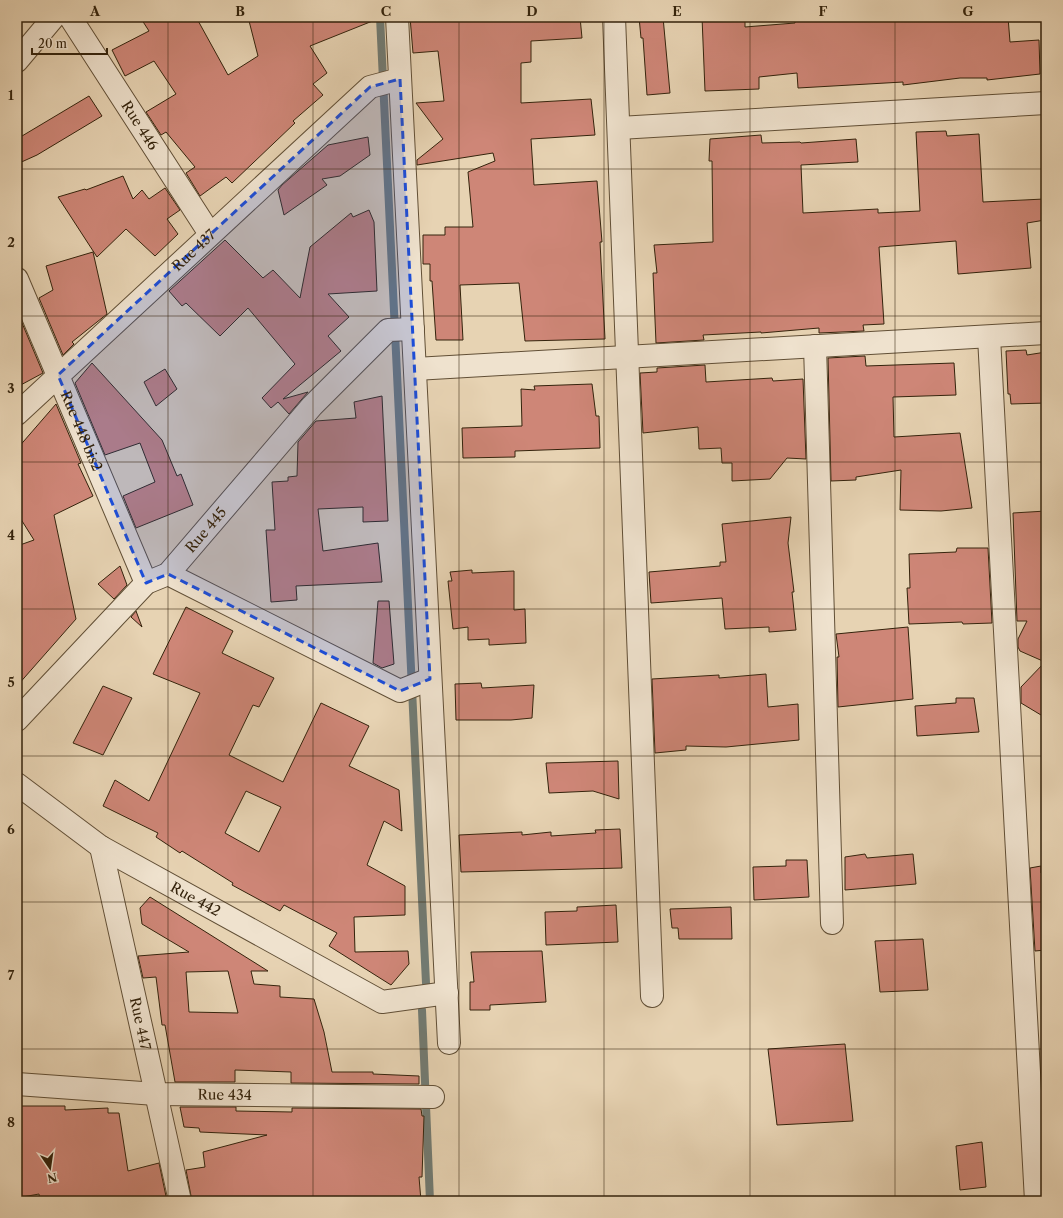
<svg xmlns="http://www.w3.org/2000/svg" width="1063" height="1218" font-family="'Libre Caslon Text',serif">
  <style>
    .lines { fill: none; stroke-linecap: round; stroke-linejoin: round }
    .stream { stroke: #727b73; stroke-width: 8 }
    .building { fill: #ce8677; stroke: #34230c; fill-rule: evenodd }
    .minor-casing { stroke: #614f36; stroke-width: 24 }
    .minor { stroke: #efe2ce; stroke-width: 22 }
    .marked { fill: #1d4ed8; fill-opacity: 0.2; stroke: #1d4ed8; stroke-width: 3; stroke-dasharray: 8 5; stroke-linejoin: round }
    .grid { fill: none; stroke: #34230c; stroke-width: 1; stroke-opacity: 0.55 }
    .labels { text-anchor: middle; stroke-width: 4; stroke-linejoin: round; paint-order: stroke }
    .street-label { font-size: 14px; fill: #34230c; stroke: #efe2ce }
    .neatline { fill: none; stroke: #34230c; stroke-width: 1.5 }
    .grid-label { font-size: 13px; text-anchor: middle; font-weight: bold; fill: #34230c }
  </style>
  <rect width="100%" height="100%" fill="#e7d3b3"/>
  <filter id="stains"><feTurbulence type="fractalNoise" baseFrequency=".005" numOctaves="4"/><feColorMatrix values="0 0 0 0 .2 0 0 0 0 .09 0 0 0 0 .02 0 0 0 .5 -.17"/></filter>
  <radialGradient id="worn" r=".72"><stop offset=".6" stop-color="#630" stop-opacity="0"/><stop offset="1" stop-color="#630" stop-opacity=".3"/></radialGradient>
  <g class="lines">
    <g class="stream">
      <path d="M380,17L426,983"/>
      <path d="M422,1010L430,1201"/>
    </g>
  </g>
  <g class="building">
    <path d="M140,17H196L228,75L258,56L248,17L380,18L310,46L327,73L313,84L323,95L293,121L295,123L232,183L226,177L200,196L186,173L195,167L166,132L161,135L146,112L176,94L154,61L125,76L112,50L149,31Z"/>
    <path d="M410,17H580L582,38L531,41V62L521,63V103L591,99L595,135L531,139L534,185L597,181L602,242H600L605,339L525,341L519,283L460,285L463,340H436L432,281H430V264H423V235H445V227H473L468,172L495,161L493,153L417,165V160L443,139L416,103L444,101L438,51L413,53Z"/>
    <path d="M639,17H663L670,93L647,95L643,38H641Z"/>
    <path d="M702,17H745V27L795,23V17H1008L1010,42L1039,40L1040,74L987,80V78H960L903,85V82L798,88L797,73L759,77V89L705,91Z"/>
    <path d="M89,96L102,116L37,155L17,164V139Z"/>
    <path d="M946,131L947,136L979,134L983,202L1044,199L1045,220L1027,223L1031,268L958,274L956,241L879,247L884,324L863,325L864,331L819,333V328L761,333V332L703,335L704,340L656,343L653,273H657L654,245L713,242L712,161H709L710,139L761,135L762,143L800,142L801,143L856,139L858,162L801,165L803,213L878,209V213L920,211L916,132Z"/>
    <path d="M368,137L370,155L340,176L322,179L327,185L284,215L278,190L282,185L328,145Z"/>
    <path d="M123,176L133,199L142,190L149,199L165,188L180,210L167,219L178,234L155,256L126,229L97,257L58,197L85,189L86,190Z"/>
    <path d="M369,210L374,222L377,291L328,294L349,317L328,336L341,351L283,399L308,392L289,414L278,402L271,408L262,398L295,364L248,308L220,336L186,303L182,306L169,291L225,240L263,278L273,270L300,298L310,247L351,213L353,217Z"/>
    <path d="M93,252L107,314L72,342L74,344L63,355L39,298L53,290L46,266Z"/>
    <path d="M17,311L43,373L17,387Z"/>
    <path d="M1026,350L1027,355L1046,352V403L1011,404L1010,394H1008L1006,351Z"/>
    <path d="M865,356L866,366L954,363L956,395L893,397L894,437L960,433L972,508L941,511L900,510L901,470L856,477V480L831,481L828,358Z"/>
    <path d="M92,363L162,440L177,476L181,474L193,505L136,528L123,496L155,482L140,443L105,455L75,383Z"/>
    <path d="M705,365L706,382L772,378L773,381L803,379L806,459L787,458L770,479L732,481V463H722L721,448L699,449L698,427L643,433L640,373L657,372V368Z"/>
    <path d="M165,369L177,389L156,406L144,382Z"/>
    <path d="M592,384L596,416H599L600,448L515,451V457L463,458L462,428L522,426L521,389L535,390L534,386Z"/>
    <path d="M382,396L388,521L363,522V507L318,509L323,551L378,543L382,582L296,586L297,600L271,602L266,530H275L272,482L288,481V477L297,476L298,442L316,421L356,418L354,402Z"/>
    <path d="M56,404L81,463L78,464L93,496L54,515L76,619L17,686V653L21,651L17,630V546L34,540L17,513V449Z"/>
    <path d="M1046,511V718L1021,703V687L1045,662L1020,651L1018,647V639L1027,621H1017L1013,513Z"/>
    <path d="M791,517L788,543L794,592H792L796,630L769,632V627L725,629L722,598L651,603L649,572L720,566V562H726L722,524Z"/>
    <path d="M957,548H988L992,623L963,624L962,622L909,624L907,588H910L909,554L956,552Z"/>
    <path d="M120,566L127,585L114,599L98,584Z"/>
    <path d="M472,570V573L514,571V610L525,609L526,643L489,645V639L468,640V627L453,629L448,581H452L450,572Z"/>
    <path d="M378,601H389L394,664L382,668L373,663Z"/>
    <path d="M186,607L233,631L222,653L274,678L259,707L253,705L229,755L283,782L321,703L369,726L349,766L399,790L402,831L384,821L367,865L405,886V915L354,917L355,952L408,951L409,964L391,985L329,946L337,933L284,905L280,911L232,885L233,883L182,851L180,853L156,837L158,833L103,806L115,780L149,801L200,693L153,674ZM246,791L281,807L259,852L225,833Z"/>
    <path d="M136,611L142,627L131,617Z"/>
    <path d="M908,627L913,699L838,707L837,657H839L836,634Z"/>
    <path d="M766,674L768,707L798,704L799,740L726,747L686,746V750L655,753L652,679L719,675V678Z"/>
    <path d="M481,683L482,688L534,685L532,718L511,720H456L455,684Z"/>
    <path d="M103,686L132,698L103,755L73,743Z"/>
    <path d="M956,698H974L979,732L917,736L915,706L956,703Z"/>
    <path d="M618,761L619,799L593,791L549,793L546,763Z"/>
    <path d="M620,829L622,868L461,872L459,835L522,832V835L551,832V836L596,833L595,830Z"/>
    <path d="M865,854L867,858L913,854L916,884L845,890V857Z"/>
    <path d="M786,860H807L809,897L754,900L753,867L786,866Z"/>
    <path d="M1041,866V873H1046V950L1035,951L1030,868Z"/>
    <path d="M150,897L268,971H251L254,984L280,986V997L314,999L324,1032L332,1072H373V1074L419,1076V1084L291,1083V1072L235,1070V1082H175L165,1025H162L156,977L143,978L138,956L189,952L142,924L140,908ZM228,971L238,1013L189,1012L186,972Z"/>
    <path d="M616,905L618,942L546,945L545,912L577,911V907Z"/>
    <path d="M731,907L732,939H679L678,928H672L670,909Z"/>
    <path d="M923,939L928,990L880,992L875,941Z"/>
    <path d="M542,951L546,1002L490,1005V1010H470V982H474L471,952Z"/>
    <path d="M845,1044L853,1121L777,1125L768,1049Z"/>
    <path d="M17,1106H65V1110L108,1108V1113H119L128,1171L159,1163L167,1201H40L39,1194L17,1198Z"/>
    <path d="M180,1107H236V1111L292,1112V1108L421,1109L422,1116H424L422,1177H419L421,1201H192L186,1170L205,1167L203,1152L267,1135L200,1132L199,1128L184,1127Z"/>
    <path d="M982,1142L986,1187L960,1190L956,1146Z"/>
  </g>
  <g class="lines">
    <g class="minor-casing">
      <g id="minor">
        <path id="s1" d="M70,17L210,234"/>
        <path d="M397,17L449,1043"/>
        <path d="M614,17L652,996"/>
        <path d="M17,61L54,17"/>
        <path d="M619,128L1046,103"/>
        <path id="s2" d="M17,279L146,583"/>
        <path d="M989,337L1036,1201"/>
        <path d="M815,346L832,923"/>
        <path d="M415,369L1046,333"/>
        <path id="s3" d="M17,414L370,87L400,79"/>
        <path d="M168,574L400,691L430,679"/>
        <path id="s4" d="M17,720L146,583L168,574L312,406L388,330L413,329"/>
        <path id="s5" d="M17,784L101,847L382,1002L447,993"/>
        <path id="s6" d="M101,847L180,1201"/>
        <path id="s7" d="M17,1084L156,1094L433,1097"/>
      </g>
    </g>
    <use href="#minor" class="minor"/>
  </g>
  <path class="marked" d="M400,79L430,679L400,691L168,574L146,583L58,375L370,87Z"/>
  <path class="grid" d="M168,17V1201M313,17V1201M459,17V1201M604,17V1201M750,17V1201M895,17V1201M17,169H1046M17,316H1046M17,462H1046M17,609H1046M17,756H1046M17,902H1046M17,1049H1046"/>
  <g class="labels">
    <g class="street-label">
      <text dy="5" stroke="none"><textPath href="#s1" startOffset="129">Rue 446</textPath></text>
      <text dy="5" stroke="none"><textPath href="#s3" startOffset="241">Rue 437</textPath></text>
      <text dy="5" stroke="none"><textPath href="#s2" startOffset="165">Rue 448 bis2</textPath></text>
      <text dy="5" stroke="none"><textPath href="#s4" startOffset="270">Rue 445</textPath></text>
      <text dy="5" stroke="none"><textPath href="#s5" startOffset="213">Rue 442</textPath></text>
      <text dy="5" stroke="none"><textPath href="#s6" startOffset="181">Rue 447</textPath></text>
      <text dy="5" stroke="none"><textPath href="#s7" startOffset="208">Rue 434</textPath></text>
    </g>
  </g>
  <rect width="1063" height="1218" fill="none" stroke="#e7d3b3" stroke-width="44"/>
  <g transform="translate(50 1168) rotate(167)" stroke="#efe2ce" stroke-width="3" paint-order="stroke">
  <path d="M0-3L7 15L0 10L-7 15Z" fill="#34230c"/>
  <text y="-6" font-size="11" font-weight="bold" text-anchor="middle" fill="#34230c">N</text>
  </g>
  <path d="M32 48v6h75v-6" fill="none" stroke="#34230c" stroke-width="2"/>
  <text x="38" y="48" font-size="12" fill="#34230c" stroke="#efe2ce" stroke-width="3" paint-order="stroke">20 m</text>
  <rect x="22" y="22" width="1019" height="1174" class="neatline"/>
  <g class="grid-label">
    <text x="95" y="16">A</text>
    <text x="240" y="16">B</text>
    <text x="386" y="16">C</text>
    <text x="532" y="16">D</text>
    <text x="677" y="16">E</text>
    <text x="823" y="16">F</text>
    <text x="968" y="16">G</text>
    <text x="11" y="100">1</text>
    <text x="11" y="247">2</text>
    <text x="11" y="393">3</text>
    <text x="11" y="540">4</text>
    <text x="11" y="687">5</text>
    <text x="11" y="834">6</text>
    <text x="11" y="980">7</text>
    <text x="11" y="1127">8</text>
  </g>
  <rect width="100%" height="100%" filter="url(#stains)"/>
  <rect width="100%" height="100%" fill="url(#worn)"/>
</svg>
